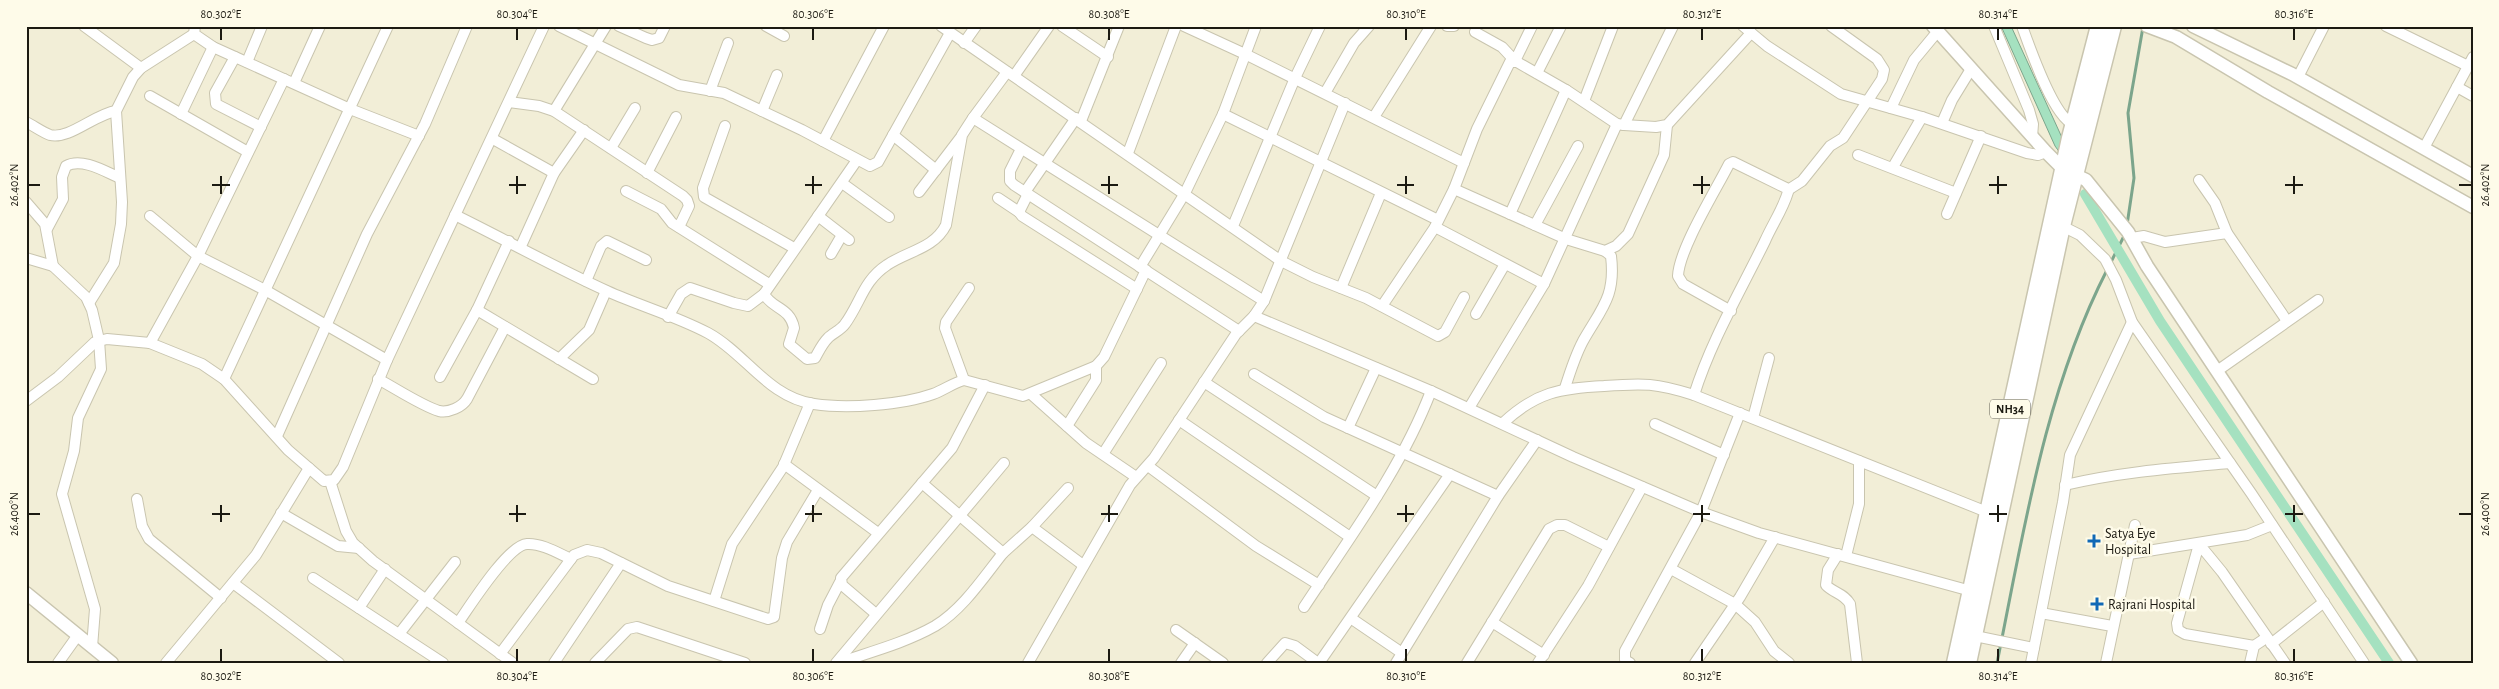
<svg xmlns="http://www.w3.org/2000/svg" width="2499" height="689" font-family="'Alegreya Sans',sans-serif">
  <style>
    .water { fill: #a5e1c0; stroke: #7ca58c }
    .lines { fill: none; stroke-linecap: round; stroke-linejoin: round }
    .stream { stroke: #7ca58c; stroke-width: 3 }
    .canal { stroke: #a5e1c0; stroke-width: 10 }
    .minor-casing { stroke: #c9c5af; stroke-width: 12 }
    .tertiary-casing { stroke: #c9c5af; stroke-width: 15 }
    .trunk-casing { stroke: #c9c5af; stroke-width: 19 }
    .minor { stroke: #fff; stroke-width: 10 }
    .tertiary { stroke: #fff; stroke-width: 12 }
    .trunk { stroke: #fff; stroke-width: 16 }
    .ticks { fill: none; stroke: #1c1a12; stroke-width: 2 }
    .poi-dot { fill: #1169b6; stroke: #fefbe9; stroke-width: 2 }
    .labels { text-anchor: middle; stroke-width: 5; stroke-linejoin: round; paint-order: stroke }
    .shield { fill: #fefbe9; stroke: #605e52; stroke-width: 1 }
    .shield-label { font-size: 12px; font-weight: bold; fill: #1c1a12 }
    .poi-label { font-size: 14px; fill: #1c1a12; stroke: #fefbe9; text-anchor: start }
    .neatline { fill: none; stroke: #1c1a12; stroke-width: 2 }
    .ticks-label { font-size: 12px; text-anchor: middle; fill: #1c1a12 }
  </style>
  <rect width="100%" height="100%" fill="#f2eed7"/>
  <path class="water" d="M2001,26H2011L2064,142L2060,153L2055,146Z"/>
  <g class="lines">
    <g class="stream">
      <path d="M2127,225L2134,178L2128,113L2143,27"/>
      <path d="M2110,264L2125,234"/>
      <path d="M1997,663C2024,530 2045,391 2107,270"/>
    </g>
    <path class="canal" d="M2085,194L2160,321L2389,663"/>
    <g class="minor-casing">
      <g id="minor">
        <path d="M84,26L141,68"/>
        <path d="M195,26L194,34L213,47L350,109L419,136"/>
        <path d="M559,26L679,85L724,93L802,130L870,166L878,162L950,33"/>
        <path d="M619,26L646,38L652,40L659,38L665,26"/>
        <path d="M766,26L784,36"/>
        <path d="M941,26L1281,261L1313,277L1366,298L1438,336L1445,332L1464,297"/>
        <path d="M1062,26L1108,57"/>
        <path d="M1184,26L1245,54L1464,163"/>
        <path d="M1447,26H1454"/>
        <path d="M1743,26L1767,46L1841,94L1922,117L2027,153L2038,155L2046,152"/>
        <path d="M1994,26L2029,110L2033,124L2032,137"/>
        <path d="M2022,26C2030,48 2053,116 2073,124"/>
        <path d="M2386,26L2468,66"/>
        <path d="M1475,32L1502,47L1515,61L1532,26"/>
        <path d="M964,43L976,26"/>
        <path d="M235,57L215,93L216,104L261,127"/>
        <path d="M247,62L262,26"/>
        <path d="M1007,72L973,118L1264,301"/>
        <path d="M1537,73L1561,26"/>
        <path d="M1014,76L1049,26"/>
        <path d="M2298,77L2324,26"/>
        <path d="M294,83L320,26"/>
        <path d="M2457,87L2473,96"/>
        <path d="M710,91L728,43"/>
        <path d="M1325,93L1354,43L1369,26"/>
        <path d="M150,96L248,152"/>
        <path d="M1584,101L1613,26"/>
        <path d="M509,102L539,106L554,111L683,196L687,200L689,206L679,227"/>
        <path d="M1891,108L1914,60L1938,31"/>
        <path d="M554,111L606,26"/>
        <path d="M762,111L777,75"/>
        <path d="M181,114L213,47"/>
        <path d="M1223,114L1438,220"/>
        <path d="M1374,117L1431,26"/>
        <path d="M1081,121L1119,26"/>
        <path d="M26,122C34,126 42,132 50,135C69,140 95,114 116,111"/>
        <path d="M1942,123L1952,100L1971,69"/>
        <path d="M1624,125L1656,127L1667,125L1751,33"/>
        <path d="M725,126L703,188L704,197L794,248"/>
        <path d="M893,135L936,170"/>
        <path d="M493,139L554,173"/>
        <path d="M823,141L884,26"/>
        <path d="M611,148L635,108"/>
        <path d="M2424,148L2473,57"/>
        <path d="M1021,149L1010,171V181L1014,185L1239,331"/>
        <path d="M1128,153L1176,26"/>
        <path d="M1858,155L1956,193"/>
        <path d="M857,160L764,294C772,309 790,307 794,328L789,344L807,359L815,358C819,351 822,344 828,338C833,333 841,330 845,324C861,302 863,281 887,265C907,251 934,249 946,225L962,135L973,118"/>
        <path d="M1893,167L1922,117"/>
        <path d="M647,173L676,117"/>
        <path d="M2199,180L2215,203L2227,233L2287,321"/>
        <path d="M842,183L889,217"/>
        <path d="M1454,189L1566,239L1605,251L1616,246L1628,234L1664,155L1667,125"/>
        <path d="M1788,190L1802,181L1830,146L1843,138L1882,79L1884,70L1877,59L1831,26"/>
        <path d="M626,191L661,209L672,223L769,284"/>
        <path d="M919,192L961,137"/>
        <path d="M1025,192L1076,118"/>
        <path d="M1028,194L1019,212L1022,216L1137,289"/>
        <path d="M998,198L1019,212"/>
        <path d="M26,202L45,224L53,266"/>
        <path d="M1510,214L1566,90"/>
        <path d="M1947,214L1981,136"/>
        <path d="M455,215C506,240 556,268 607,291C640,306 676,316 708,333C746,354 768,397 814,404C847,409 902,405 933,394C944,390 953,383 964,380L1023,396L1096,366L1104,357L1146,270"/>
        <path d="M150,216L198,256L265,290L387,360"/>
        <path d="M818,216L849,240"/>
        <path d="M1535,225L1578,146"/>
        <path d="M1233,226L1295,78L1320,26"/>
        <path d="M2062,226L2080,235L2105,259L2116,280L2132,322L2251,493L2364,663"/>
        <path d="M1435,227L1544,284"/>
        <path d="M47,229L63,199L62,177L66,166C82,157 106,172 120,178"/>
        <path d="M2132,238L2144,236L2165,242L2227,233"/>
        <path d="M521,246L554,173L584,130"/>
        <path d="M831,254L842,235"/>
        <path d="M26,258L53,266L86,297L92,310L99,340L101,369L78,418L74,451L62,494L95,609L92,647"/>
        <path d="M1140,267L1185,193L1223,114L1256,26"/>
        <path d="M586,281L601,246L607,241L646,260"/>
        <path d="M1341,288L1381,193"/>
        <path d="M89,303L114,263L121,224L122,202L116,111L133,77L141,68L194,34"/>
        <path d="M1382,306L1435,227L1454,189L1477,129L1510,62H1517L1566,90L1617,124L1624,125L1673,26"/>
        <path d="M477,310L593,379"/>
        <path d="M1476,314L1505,264"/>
        <path d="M1254,316L1431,391L1573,457L1701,512L1759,533L1971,591"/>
        <path d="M668,317L681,294L690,288L734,303L748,306L764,294"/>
        <path d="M150,343L198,256L284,79"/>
        <path d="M559,359L589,330L606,291"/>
        <path d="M2217,371L2318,300"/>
        <path d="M1254,374L1324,417L1498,496"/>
        <path d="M440,377L477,310L509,241"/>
        <path d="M224,379L388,26"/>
        <path d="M378,379C395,388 422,406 439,411C449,413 462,407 467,399L505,327"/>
        <path d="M964,380L945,328L946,322L969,288"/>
        <path d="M1204,382L1377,496"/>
        <path d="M1565,388C1570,372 1575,356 1583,341C1601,309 1616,297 1611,256L1605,251"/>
        <path d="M1031,394L1086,443L1136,477"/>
        <path d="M1694,395C1711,341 1740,292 1765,241C1772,225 1783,209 1788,192L1786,188L1733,162L1729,164C1716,190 1679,249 1678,276L1683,284L1731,311"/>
        <path d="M26,401L58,377L95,342L107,339L150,343L202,364L224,379L288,450L324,481L334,480L343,467L387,360L544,26"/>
        <path d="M1469,408L1544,284L1617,124"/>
        <path d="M1753,418L1769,358"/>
        <path d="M1179,420L1350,537"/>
        <path d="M1503,423C1536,392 1561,388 1604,386C1644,383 1656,383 1694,395L1987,512"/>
        <path d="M1655,424L1724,455"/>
        <path d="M1067,426L1096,380V366"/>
        <path d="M1348,428L1376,368"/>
        <path d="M277,436L367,234L425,124L467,26"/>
        <path d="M1103,454L1161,363"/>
        <path d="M784,464L878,533"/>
        <path d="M1148,466L1256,546L1319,585"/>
        <path d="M330,481L346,531L353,543L373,561L513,663"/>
        <path d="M922,483L1003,553L1032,527L1068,488"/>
        <path d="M2065,485C2120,472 2174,468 2230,463"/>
        <path d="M137,499L142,526L149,539L221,598"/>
        <path d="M281,513L338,546L359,548"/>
        <path d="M1032,527L1083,565"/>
        <path d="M1838,554L1828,570L1826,585C1833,593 1844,593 1850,604L1857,663"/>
        <path d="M2129,554L2247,535L2272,525"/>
        <path d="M1846,556L1859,504V461"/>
        <path d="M1671,569L1735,604L1755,622L1774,651L1789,663"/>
        <path d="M313,578L443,663"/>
        <path d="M233,583L339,663"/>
        <path d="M714,601L732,544L783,467L810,403"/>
        <path d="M1304,607C1350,537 1401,469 1431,391"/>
        <path d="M359,608L385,569"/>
        <path d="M2041,613L2112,626"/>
        <path d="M876,614L842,585L841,578L952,448L985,385"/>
        <path d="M1352,619L1402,653"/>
        <path d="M1492,622L1544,655"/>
        <path d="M458,623C470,606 508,545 527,544C541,543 558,553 571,559"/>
        <path d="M820,629L828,605L840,582"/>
        <path d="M1176,630L1223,663"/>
        <path d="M399,634L455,562"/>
        <path d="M1975,636L2034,648"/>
        <path d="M2271,644L2324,602"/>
        <path d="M2254,646L2185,634L2178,630L2177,623L2199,544L2222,572L2285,663"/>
        <path d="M500,654L574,555L587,550L601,553L668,586L768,619L774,617L782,558L787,542L818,490"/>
        <path d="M58,663L78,635"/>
        <path d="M166,663L256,555L309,468"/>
        <path d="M554,663L621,563"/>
        <path d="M595,663L628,629L637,627L745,663"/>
        <path d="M836,663L1004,463"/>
        <path d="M838,663C870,652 905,643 935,626C963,609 983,578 1003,553"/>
        <path d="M1028,663L1130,485L1154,458L1236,334L1254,316L1264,301L1345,103"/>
        <path d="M1181,663L1195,643"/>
        <path d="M1267,663L1285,643L1295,646L1318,663"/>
        <path d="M1319,663L1450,474"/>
        <path d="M1396,663L1498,496L1537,440"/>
        <path d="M1467,663L1549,529L1557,525H1565L1609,547"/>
        <path d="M1538,663L1588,586L1642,487"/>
        <path d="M1630,663L1625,660V651L1701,512L1740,413"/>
        <path d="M1695,663L1740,597L1775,537"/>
        <path d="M2031,663L2063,502L2070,455L2132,322"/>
        <path d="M2106,663L2135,525"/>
        <path d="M2250,663L2254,646L2266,638"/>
      </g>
    </g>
    <g class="tertiary-casing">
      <g id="tertiary">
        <path d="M1933,26L2046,152L2063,169L2086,180L2128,232L2147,266L2411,663"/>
        <path d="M2147,26L2176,37L2268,92L2473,207"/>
        <path d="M2193,26L2292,74L2473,176"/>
        <path d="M26,593L112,663"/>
      </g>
    </g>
    <g class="trunk-casing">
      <g id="trunk">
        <path d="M1955,663L2070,138L2099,26"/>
        <path d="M1968,663L2062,226L2113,26"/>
      </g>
    </g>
    <use href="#minor" class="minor"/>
    <use href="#tertiary" class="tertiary"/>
    <use href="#trunk" class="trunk"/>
  </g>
  <path class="ticks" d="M221,28V40M517,28V40M813,28V40M1109,28V40M1406,28V40M1702,28V40M1998,28V40M2294,28V40M221,176V194M517,176V194M813,176V194M1109,176V194M1406,176V194M1702,176V194M1998,176V194M2294,176V194M28,185H40M212,185H230M509,185H526M805,185H822M1101,185H1118M1397,185H1414M1693,185H1710M1989,185H2007M2285,185H2303M2459,185H2472M221,505V522M517,505V522M813,505V522M1109,505V522M1406,505V522M1702,505V522M1998,505V522M2294,505V522M28,514H40M212,514H230M509,514H526M805,514H822M1101,514H1118M1397,514H1414M1693,514H1710M1989,514H2007M2285,514H2303M2459,514H2472M221,649V662M517,649V662M813,649V662M1109,649V662M1406,649V662M1702,649V662M1998,649V662M2294,649V662"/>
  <g class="poi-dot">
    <path d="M2091.5 533.5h5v5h5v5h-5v5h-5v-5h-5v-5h5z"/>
    <path d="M2094.5 596.5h5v5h5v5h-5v5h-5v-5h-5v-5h5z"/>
  </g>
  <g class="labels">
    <rect class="shield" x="1990" y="399.5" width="40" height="19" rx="4"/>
    <g class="shield-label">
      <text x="2010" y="413">NH34</text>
    </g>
    <g class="poi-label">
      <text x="2105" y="538">Satya Eye<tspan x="2105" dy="16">Hospital</tspan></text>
      <text x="2108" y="609">Rajrani Hospital</text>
    </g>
  </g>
  <rect width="2499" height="689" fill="none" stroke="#fefbe9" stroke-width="55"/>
  <rect x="28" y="28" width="2444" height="634" class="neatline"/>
  <g class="ticks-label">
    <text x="221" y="18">80.302°E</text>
    <text x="517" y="18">80.304°E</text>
    <text x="813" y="18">80.306°E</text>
    <text x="1109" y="18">80.308°E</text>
    <text x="1406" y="18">80.310°E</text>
    <text x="1702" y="18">80.312°E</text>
    <text x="1998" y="18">80.314°E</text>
    <text x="2294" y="18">80.316°E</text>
    <text transform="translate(14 185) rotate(-90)" y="4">26.402°N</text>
    <text transform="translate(2485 185) rotate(-90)" y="4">26.402°N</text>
    <text transform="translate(14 514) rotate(-90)" y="4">26.400°N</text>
    <text transform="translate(2485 514) rotate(-90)" y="4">26.400°N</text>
    <text x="221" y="680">80.302°E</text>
    <text x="517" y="680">80.304°E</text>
    <text x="813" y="680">80.306°E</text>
    <text x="1109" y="680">80.308°E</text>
    <text x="1406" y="680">80.310°E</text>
    <text x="1702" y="680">80.312°E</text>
    <text x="1998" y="680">80.314°E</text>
    <text x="2294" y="680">80.316°E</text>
  </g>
</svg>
